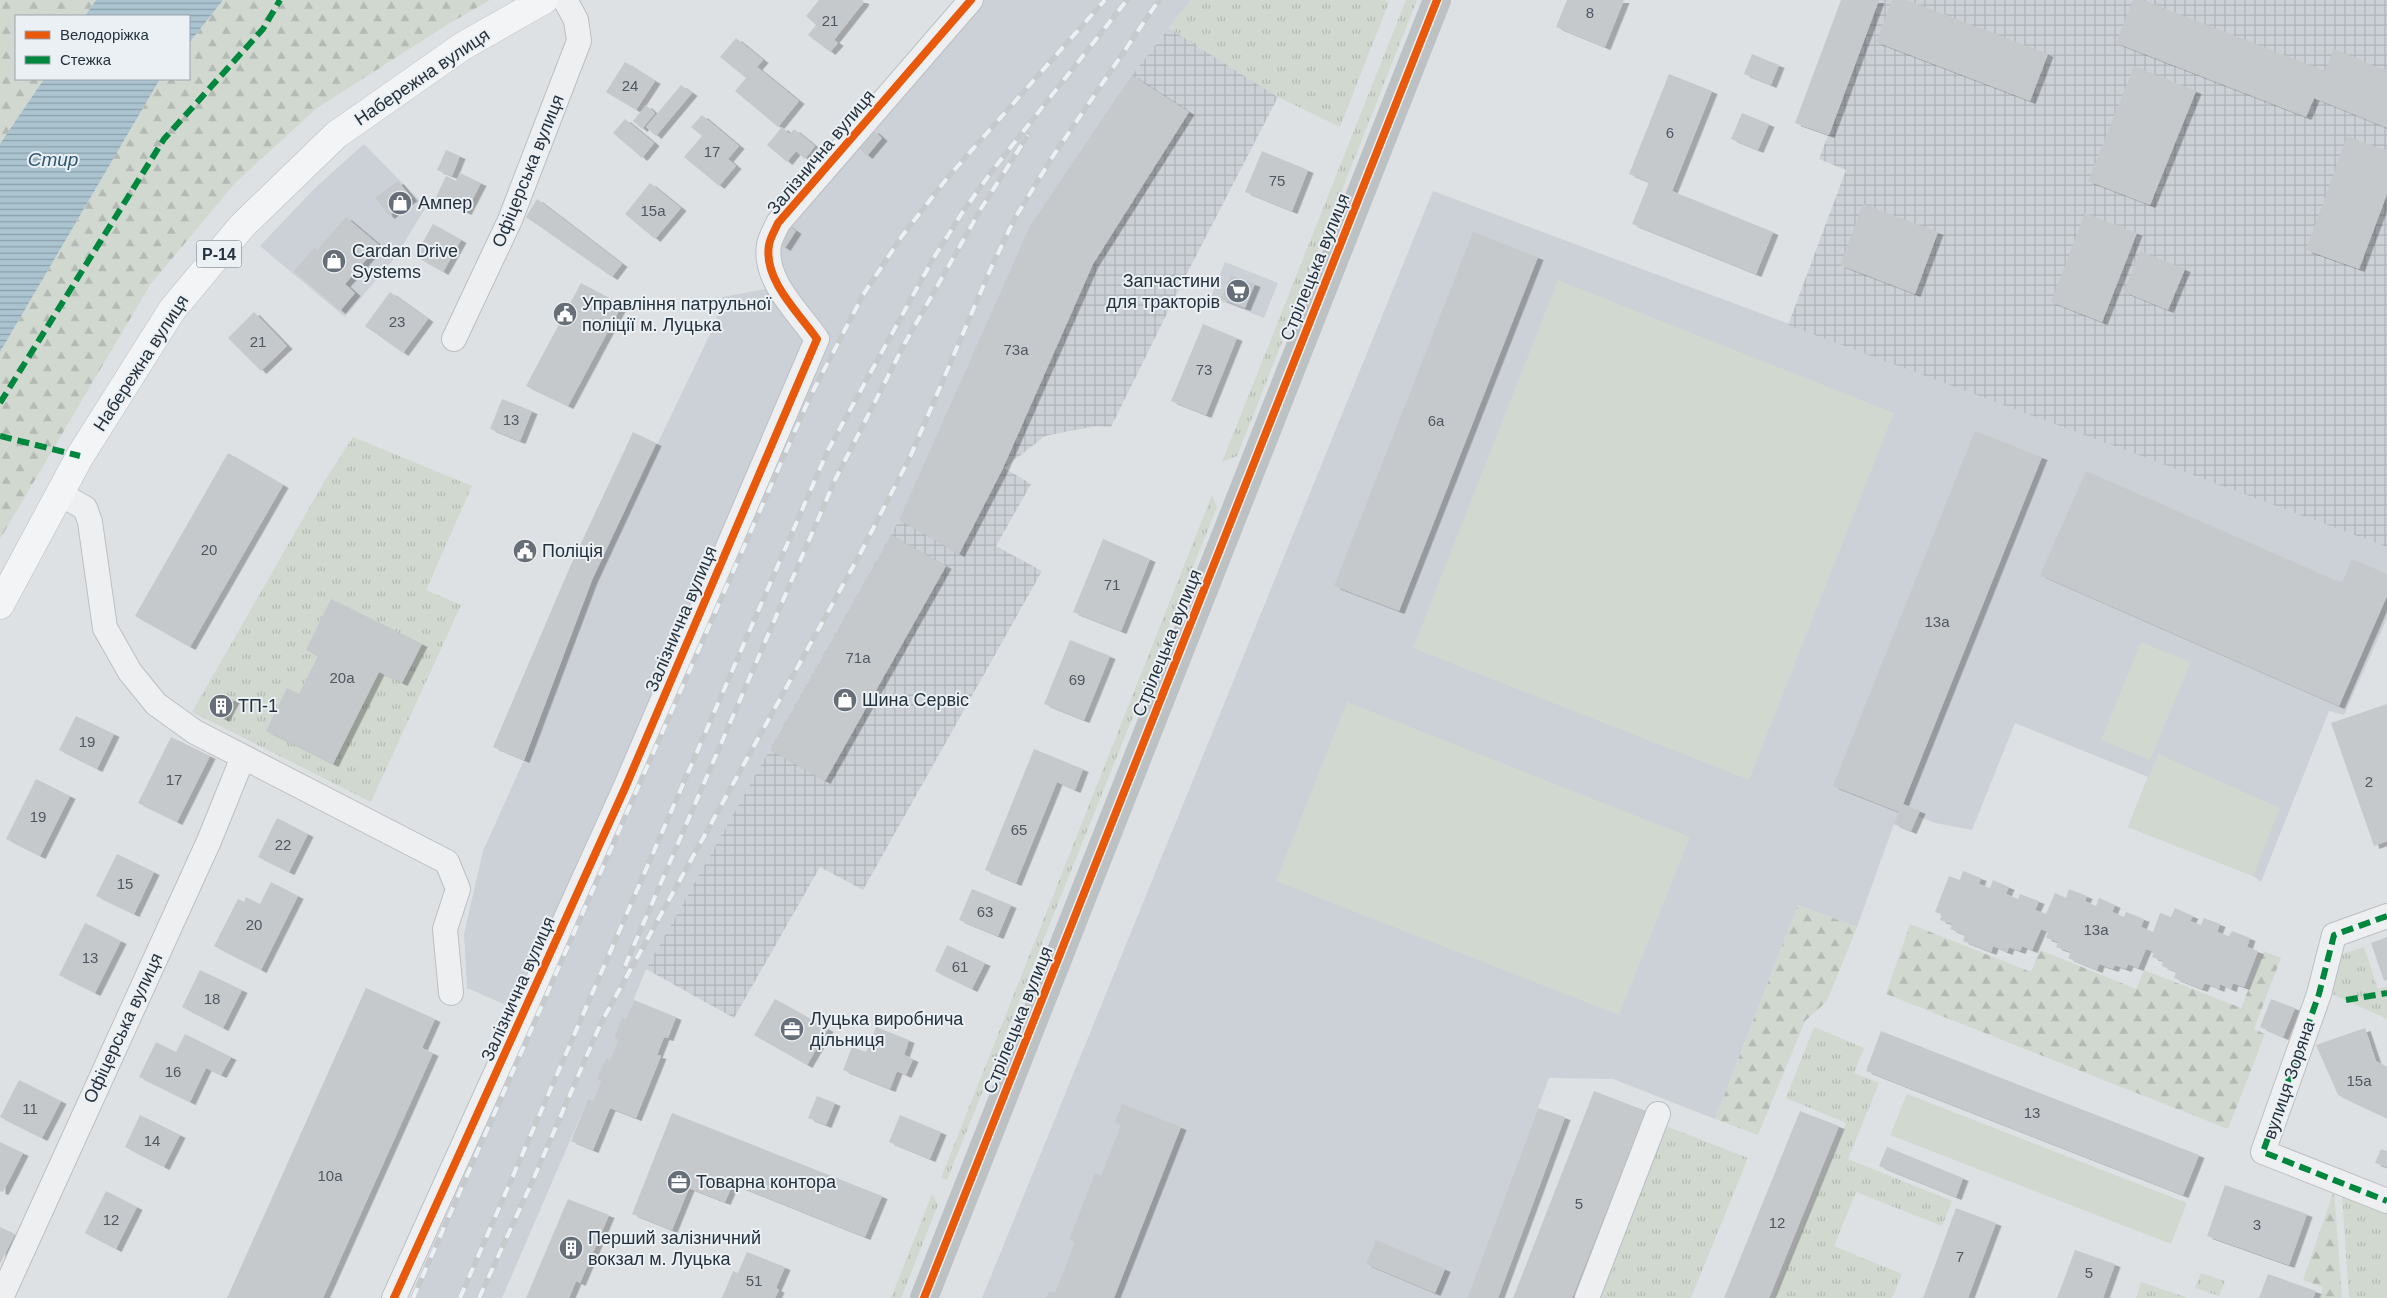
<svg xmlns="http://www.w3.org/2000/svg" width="2387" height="1298" font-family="Arial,sans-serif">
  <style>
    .built { fill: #ccd1d7 }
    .industrial { fill: url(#industrial-grid) }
    .grass { fill: url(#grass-tufts) }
    .forest { fill: url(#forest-firs) }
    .garden { fill: #d0d8cf }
    .water { fill: url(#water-rules) }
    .building { fill: #c6c9cc; filter: url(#shadow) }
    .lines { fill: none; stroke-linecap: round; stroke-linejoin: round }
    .street-casing { stroke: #bcbfc2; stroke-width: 26 }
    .primary-casing { stroke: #babec2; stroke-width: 29 }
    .street { stroke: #edeff1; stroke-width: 24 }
    .secondary { stroke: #bcc1c4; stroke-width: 28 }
    .primary { stroke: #f2f4f5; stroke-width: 28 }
    .rail-casing { stroke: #c7cacc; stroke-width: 5.5 }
    .rail { stroke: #ebf0f4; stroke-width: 4; stroke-dasharray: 11; stroke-linecap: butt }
    .quiet { stroke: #00873e; stroke-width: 6; stroke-dasharray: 12 6; stroke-linecap: butt }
    .cycleway-casing { stroke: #ebf0f4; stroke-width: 11 }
    .cycleway { stroke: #e8590c; stroke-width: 8 }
    .labels { text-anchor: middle; stroke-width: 4; stroke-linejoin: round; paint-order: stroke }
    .number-label { font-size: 15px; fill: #4e5862 }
    .shield { fill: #ebf0f4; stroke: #606b74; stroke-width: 1 }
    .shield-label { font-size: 16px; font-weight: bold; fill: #25323d }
    .street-label { font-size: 18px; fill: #25323d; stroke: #ebf0f4 }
    .poi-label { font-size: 18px; fill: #25323d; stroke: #ebf0f4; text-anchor: start }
    .water-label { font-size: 19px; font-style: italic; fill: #2f5871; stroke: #ebf0f4 }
  </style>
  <defs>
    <pattern id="industrial-grid" width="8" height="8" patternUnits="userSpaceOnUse" patternTransform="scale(1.25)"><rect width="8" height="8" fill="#ccd1d7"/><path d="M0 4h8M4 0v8" fill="none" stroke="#afb4b9"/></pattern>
    <pattern id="grass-tufts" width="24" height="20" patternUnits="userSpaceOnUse" patternTransform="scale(1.25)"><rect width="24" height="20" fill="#d0d8cf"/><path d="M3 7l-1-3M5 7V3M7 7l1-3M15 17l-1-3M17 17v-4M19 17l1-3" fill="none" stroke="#b2bab3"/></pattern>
    <pattern id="forest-firs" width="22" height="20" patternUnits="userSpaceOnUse" patternTransform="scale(1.25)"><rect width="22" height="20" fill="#d0d8cf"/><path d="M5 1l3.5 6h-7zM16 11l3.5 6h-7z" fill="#b2bab3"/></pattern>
    <pattern id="water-rules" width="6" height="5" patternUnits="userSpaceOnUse" patternTransform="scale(1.25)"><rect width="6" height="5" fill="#abc4d0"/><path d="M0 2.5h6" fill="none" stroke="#8ba0aa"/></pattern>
    <filter id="shadow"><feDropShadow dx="5.5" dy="3" stdDeviation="0" flood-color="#0004"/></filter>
  </defs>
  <rect width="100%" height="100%" fill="#dee1e4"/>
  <g class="built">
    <path d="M980,0H1191L1132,75L1030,226L899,520L646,969L626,1019L622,1018L614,1038L618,1040L610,1060L606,1058L598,1079L601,1081L593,1101L588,1099L502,1298H413L511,1081L504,1078L531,1016L467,988L464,934L483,851L524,760L592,580L713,328L723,297L765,289L780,274L776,262L784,227Z"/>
    <path d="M364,144L426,207L396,256L345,317L260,246L315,188Z"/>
    <path d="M1433,191L2387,547V619L2344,715L2329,711L2261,882L2253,876L2128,827L2148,777L2015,723L1972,830L1935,823L1918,816L1911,831L1894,824L1857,927L1798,905L1715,1119L1613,1079L1549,1078L1467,1298H982Z"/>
    <path d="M1225,262L1278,283L1264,318L1211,297Z"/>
  </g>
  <g class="industrial">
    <path d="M1879,0H2387V547L1788,325L1846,170L1819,159Z"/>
    <path d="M1169,28L1278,97L1181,285L1111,427L1096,426L1045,436L1004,468L1031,484L996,546L1042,571L863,890L820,867L734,1018L646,969L899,520L1030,226L1132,75Z"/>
  </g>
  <g class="grass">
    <path d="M1191,0H1385L1389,2L1340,127L1278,97L1169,28Z"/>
    <path d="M1406,0H1417L1237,456L1222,462Z"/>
    <path d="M353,437L472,486L426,590L461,605L371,802L192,712L327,477Z"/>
    <path d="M1212,495L1217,507L947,1180L941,1178Z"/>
    <path d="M2364,947L2378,989L2387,986V1019L2330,993L2340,955Z"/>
    <path d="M1814,1027L1864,1048L1854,1073L1879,1083L1848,1159L1952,1201L1942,1226L1856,1192L1834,1246L1902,1274L1892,1298H1774L1846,1123L1786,1098Z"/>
    <path d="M1663,1125L1748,1158L1691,1298H1596Z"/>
    <path d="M932,1194L938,1205L901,1298H891Z"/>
    <path d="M2342,1194L2387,1212V1298H2349Z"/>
    <path d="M2201,1273L2225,1281L2219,1296L2195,1288Z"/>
    <path d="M2141,1282L2188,1298H2136Z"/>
  </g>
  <g class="forest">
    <path d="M0,0H96L85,16H16V79H44L0,144Z"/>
    <path d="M223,0H490L450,23L317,108L236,182L150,285L0,539V352L160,79H189V43Z"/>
    <path d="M1798,905L1857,927L1827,1001L1805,1021L1758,1135L1715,1119Z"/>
    <path d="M1910,924L2031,972L2040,950L2136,989L2144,970L2241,1008L2264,951L2281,958L2254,1029L2265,1034L2228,1129L1886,994Z"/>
    <path d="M2334,1191L2342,1298H2320L2323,1287L2303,1280Z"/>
  </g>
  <g class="garden">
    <path d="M1558,280L1894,413L1749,780L1413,648Z"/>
    <path d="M2141,642L2191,662L2150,760L2101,740Z"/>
    <path d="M1347,702L1690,837L1619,1015L1276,881Z"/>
    <path d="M2158,754L2280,808L2253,876L2128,827Z"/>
    <path d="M1907,1094L2187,1203L2171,1244L1890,1135Z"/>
  </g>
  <g class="water">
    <path d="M96,0H223L189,43V16H85Z"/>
    <path d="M44,79H160L0,352V144Z"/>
  </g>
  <g class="building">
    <path d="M819,0H862L864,2L834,40L838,43L830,52L808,35L816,25L806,16Z"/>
    <path d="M1567,0H1624L1605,47L1556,27Z"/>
    <path d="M1841,0H1879L1829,135L1795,123Z"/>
    <path d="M1892,0H1907L2048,54L2030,101L1876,42Z"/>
    <path d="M2133,0H2143L2325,71L2334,49L2387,71V128L2314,98L2306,117L2116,43Z"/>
    <path d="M736,38L763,60L757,67L799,101L778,127L735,91L746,78L720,57Z"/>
    <path d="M1752,54L1779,65L1771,85L1744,74Z"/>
    <path d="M625,62L655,81L636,110L606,92Z"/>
    <path d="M2134,66L2196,91L2150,205L2088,181Z"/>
    <path d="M1669,74L1712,91L1672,191L1773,232L1756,274L1632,224L1649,182L1629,174Z"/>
    <path d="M1132,75L1189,112L1093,264L1003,468L959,554L899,520L1030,226Z"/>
    <path d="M681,85L692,93L656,136L646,127Z"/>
    <path d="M646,105L655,113L642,129L633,121Z"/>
    <path d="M1742,113L1769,124L1758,150L1731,139Z"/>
    <path d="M702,115L739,146L728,159L736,166L719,186L684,157L702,136L691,127Z"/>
    <path d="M625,119L654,143L642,158L613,133Z"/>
    <path d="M782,127L790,134L794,129L815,146L805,159L796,151L787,162L767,145Z"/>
    <path d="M873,130L882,138L867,156L858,148Z"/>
    <path d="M2347,136L2387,151V194L2359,269L2306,250Z"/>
    <path d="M446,150L460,156L452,176L437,170Z"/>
    <path d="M1262,151L1308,170L1292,211L1245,192Z"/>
    <path d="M460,173L481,183L466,212L436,197L446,176L456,181Z"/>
    <path d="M398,181L412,198L389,216L375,198Z"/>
    <path d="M650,183L681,208L655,239L625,214Z"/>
    <path d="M537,199L622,264L612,277L526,217Z"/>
    <path d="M1863,204L1938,232L1915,294L1840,265Z"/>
    <path d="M2085,213L2137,233L2102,322L2051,302Z"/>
    <path d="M346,217L379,245L345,284L355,293L340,311L294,271L314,248L317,250Z"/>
    <path d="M433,224L461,240L443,272L415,256Z"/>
    <path d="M786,224L796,231L785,248L775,241Z"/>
    <path d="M1473,232L1538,257L1399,611L1334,586Z"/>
    <path d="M2140,251L2185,269L2168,310L2124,292Z"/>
    <path d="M1231,275L1255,284L1245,308L1221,299Z"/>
    <path d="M581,283L622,305L568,406L526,386Z"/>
    <path d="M390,292L428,319L403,353L365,326Z"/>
    <path d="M254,312L287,346L261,371L228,338Z"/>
    <path d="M1203,324L1237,338L1206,415L1171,401Z"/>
    <path d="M502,399L532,411L520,441L490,429Z"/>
    <path d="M1975,431L2042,457L1903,804L1920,811L1911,831L1894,824L1899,812L1833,786Z"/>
    <path d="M633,432L656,443L592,580L524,760L493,747L569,569Z"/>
    <path d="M228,453L283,485L190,647L135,616Z"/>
    <path d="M2086,471L2342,583L2352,559L2387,574V596L2339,706L2040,575Z"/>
    <path d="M891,535L946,566L825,781L770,750Z"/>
    <path d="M1103,539L1150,559L1121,631L1073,612Z"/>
    <path d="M331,599L422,644L402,683L379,672L333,764L266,731L287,688L299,694L318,656L306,650Z"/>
    <path d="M1070,640L1110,656L1084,720L1044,704Z"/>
    <path d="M218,693L234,700L224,719L209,711Z"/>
    <path d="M2387,704V841L2374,846L2331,723Z"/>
    <path d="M76,716L114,734L97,769L59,750Z"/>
    <path d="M171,737L210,756L177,822L138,803Z"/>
    <path d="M1034,749L1083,769L1075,790L1057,782L1016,883L985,870Z"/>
    <path d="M36,779L70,796L40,856L6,839Z"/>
    <path d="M277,818L308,834L289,872L258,857Z"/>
    <path d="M117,854L154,872L134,914L96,896Z"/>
    <path d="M1963,871L1981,878L1979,884L1990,888L1993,880L2009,887L2006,894L2018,899L2020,894L2039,901L2035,910L2046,914L2055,893L2066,898L2069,889L2087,896L2085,901L2096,906L2099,898L2115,905L2112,912L2124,917L2126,912L2144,919L2141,927L2153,932L2160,913L2171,917L2175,908L2193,916L2190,921L2201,925L2204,918L2220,924L2217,932L2229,936L2232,931L2250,938L2247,947L2258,951L2244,987L2233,983L2231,989L2220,984L2219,989L2205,983L2202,989L2174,978L2176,972L2162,966L2163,961L2152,957L2154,952L2146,949L2138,968L2128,964L2126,969L2115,965L2113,969L2099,964L2097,970L2068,958L2071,952L2056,947L2058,942L2046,938L2048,932L2041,929L2032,950L2022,946L2020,951L2009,947L2007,952L1993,946L1991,952L1963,941L1965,935L1950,929L1952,924L1940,920L1942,914L1935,912L1949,876L1960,880Z"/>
    <path d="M271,882L298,896L261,970L214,946L238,899L244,902L246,897L260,904Z"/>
    <path d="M972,889L1011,905L998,936L959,920Z"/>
    <path d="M85,923L121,941L95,993L59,975Z"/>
    <path d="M2387,937V980L2384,981L2371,943Z"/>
    <path d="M947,945L985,963L972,989L935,971Z"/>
    <path d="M200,970L242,990L223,1028L182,1007Z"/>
    <path d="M366,988L435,1019L422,1048L433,1053L323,1298H227Z"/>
    <path d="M775,999L828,1029L807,1065L754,1035Z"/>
    <path d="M2271,999L2295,1008L2283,1037L2260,1027Z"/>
    <path d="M634,1000L676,1017L668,1038L664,1037L657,1055L661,1056L636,1118L610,1108L593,1150L571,1141L588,1099L593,1101L601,1081L597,1079L606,1058L610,1060L618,1040L614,1038L622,1017L626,1019Z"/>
    <path d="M876,1027L909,1040L904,1055L913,1059L906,1075L897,1071L890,1089L843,1070L852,1047L866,1052Z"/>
    <path d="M2365,1028L2376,1061L2387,1067V1118L2338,1095L2316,1045Z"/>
    <path d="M1881,1031L2199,1155L2183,1195L1866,1071Z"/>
    <path d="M185,1034L231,1057L221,1075L206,1068L190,1102L139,1077L156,1042L176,1052Z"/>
    <path d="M19,1080L61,1101L42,1138L0,1117Z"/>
    <path d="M1594,1091L1646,1111L1572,1298H1513Z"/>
    <path d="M817,1096L835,1103L826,1125L808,1118Z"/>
    <path d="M1122,1104L1181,1127L1114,1298H1046L1049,1291L1055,1293L1075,1242L1069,1240L1095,1173L1101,1176L1121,1125L1115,1122Z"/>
    <path d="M1538,1108L1565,1117L1498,1298H1467Z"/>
    <path d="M1800,1111L1839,1126L1769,1298H1724Z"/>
    <path d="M672,1113L882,1196L865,1237L733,1184L725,1202L689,1188L672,1230L632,1214Z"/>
    <path d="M140,1115L180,1135L164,1167L125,1147Z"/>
    <path d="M900,1115L941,1132L930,1159L889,1142Z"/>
    <path d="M0,1142L23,1153L3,1192L0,1191Z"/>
    <path d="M1887,1147L1963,1178L1956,1197L1879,1166Z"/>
    <path d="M2381,1149L2387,1151V1167L2375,1163Z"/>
    <path d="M2225,1185L2307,1214L2289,1265L2207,1236Z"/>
    <path d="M106,1191L137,1207L116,1249L85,1233Z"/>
    <path d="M568,1199L609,1215L580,1283L576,1281L569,1298H526Z"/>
    <path d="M1956,1208L1996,1223L1968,1298H1923Z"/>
    <path d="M0,1227L15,1234L0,1264Z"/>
    <path d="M1376,1240L1445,1269L1435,1293L1366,1264Z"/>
    <path d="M2075,1250L2115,1264L2103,1298H2057Z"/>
    <path d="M747,1252L785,1267L776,1288L779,1290L775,1298H722L733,1271L738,1273Z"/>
    <path d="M2268,1274L2316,1291L2313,1298H2259Z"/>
  </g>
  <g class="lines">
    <g class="street-casing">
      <g id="street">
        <path d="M454,339L510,220L579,41L576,20L565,0"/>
        <path d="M60,494L85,508L90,522L105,628L130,672L156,704L195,732L447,862L458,889L445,929L451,993"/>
        <path d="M2387,916L2334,935L2319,994L2263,1152L2387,1201"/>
        <path d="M1,1298L209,841L243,757"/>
        <path d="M394,1298L625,788L817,339C799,313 763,280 769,245C770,238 775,230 778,223L971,0"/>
        <path d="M1587,1298L1658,1114"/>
      </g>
    </g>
    <g class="primary-casing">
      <path id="primary" d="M0,605L80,456L172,310L242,226L336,135L463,46L544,0"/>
    </g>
    <use href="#street" class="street"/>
    <path class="secondary" d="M924,1298L1437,0"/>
    <use href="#primary" class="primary"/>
    <g class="rail-casing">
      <g id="rail">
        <path d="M625,966L835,480L905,343L982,207L1028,135"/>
        <path d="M413,1298L810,397L863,295L902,236L948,177L1105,0"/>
        <path d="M460,1298L828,450L933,259L962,213L992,171L1127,0"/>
        <path d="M479,1298L533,1180L601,1023L860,554L911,455L991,268L1015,218L1053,156L1159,0"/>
      </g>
    </g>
    <use href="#rail" class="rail"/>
    <g class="quiet">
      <path d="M0,403L164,139L263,29L280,0"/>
      <path d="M0,436L80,456"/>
      <path d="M2387,916L2334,935L2319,994L2263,1152L2387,1201"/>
      <path d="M2346,1000L2387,993"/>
    </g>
    <g class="cycleway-casing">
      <g id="cycleway">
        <path d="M394,1298L625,788L817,339C799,313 763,280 769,245C770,238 775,230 778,223L971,0"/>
        <path d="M924,1298L1437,0"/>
      </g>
    </g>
    <use href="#cycleway" class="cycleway"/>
  </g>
  <defs>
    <g id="shop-disc" transform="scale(1.25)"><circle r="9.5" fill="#666f77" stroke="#ebf0f4"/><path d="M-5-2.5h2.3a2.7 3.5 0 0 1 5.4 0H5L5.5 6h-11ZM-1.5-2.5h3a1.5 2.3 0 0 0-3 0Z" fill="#fff"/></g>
    <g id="supermarket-disc" transform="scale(1.25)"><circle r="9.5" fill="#666f77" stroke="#ebf0f4"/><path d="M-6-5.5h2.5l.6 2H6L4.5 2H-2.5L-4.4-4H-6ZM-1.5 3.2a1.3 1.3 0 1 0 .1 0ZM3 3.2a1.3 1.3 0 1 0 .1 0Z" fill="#fff"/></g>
    <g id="civic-disc" transform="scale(1.25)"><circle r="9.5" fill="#666f77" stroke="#ebf0f4"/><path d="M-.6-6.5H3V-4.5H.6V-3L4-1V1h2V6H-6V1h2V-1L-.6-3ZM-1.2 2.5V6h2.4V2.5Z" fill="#fff"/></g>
    <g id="building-disc" transform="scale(1.25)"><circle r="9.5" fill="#666f77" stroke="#ebf0f4"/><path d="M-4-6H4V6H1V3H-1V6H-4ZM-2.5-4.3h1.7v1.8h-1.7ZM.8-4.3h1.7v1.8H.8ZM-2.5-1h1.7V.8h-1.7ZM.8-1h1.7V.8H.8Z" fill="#fff"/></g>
    <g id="office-disc" transform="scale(1.25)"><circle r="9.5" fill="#666f77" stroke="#ebf0f4"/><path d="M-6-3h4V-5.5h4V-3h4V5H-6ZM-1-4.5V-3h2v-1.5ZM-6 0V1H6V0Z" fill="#fff"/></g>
  </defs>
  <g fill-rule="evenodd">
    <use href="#shop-disc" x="400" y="203"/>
    <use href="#shop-disc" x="334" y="261"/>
    <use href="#supermarket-disc" x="1238" y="291"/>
    <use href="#civic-disc" x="565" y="314"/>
    <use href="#civic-disc" x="525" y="551"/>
    <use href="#shop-disc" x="845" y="700"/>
    <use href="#building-disc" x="221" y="706"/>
    <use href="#office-disc" x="792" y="1029"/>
    <use href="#office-disc" x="679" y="1182"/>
    <use href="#building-disc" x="571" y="1248"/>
  </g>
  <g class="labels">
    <g class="number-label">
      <text x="1590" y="18">8</text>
      <text x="830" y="26">21</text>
      <text x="630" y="91">24</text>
      <text x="1670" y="138">6</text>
      <text x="712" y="157">17</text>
      <text x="1277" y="186">75</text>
      <text x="653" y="216">15а</text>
      <text x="397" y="327">23</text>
      <text x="258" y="347">21</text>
      <text x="1016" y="355">73а</text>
      <text x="1204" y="375">73</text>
      <text x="511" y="425">13</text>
      <text x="1436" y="426">6а</text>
      <text x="209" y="555">20</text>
      <text x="1112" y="590">71</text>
      <text x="1937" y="627">13а</text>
      <text x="858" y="663">71а</text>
      <text x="342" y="683">20а</text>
      <text x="1077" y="685">69</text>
      <text x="87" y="747">19</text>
      <text x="174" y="785">17</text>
      <text x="2369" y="787">2</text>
      <text x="38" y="822">19</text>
      <text x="1019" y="835">65</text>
      <text x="283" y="850">22</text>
      <text x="125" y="889">15</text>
      <text x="985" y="917">63</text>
      <text x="254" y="930">20</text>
      <text x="2096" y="935">13а</text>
      <text x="90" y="963">13</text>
      <text x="960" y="972">61</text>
      <text x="212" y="1004">18</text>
      <text x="173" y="1077">16</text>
      <text x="2359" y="1086">15а</text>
      <text x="30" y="1114">11</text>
      <text x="2032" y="1118">13</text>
      <text x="152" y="1146">14</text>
      <text x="330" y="1181">10а</text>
      <text x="1579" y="1209">5</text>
      <text x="111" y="1225">12</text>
      <text x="1777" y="1228">12</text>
      <text x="2257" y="1230">3</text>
      <text x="1960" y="1262">7</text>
      <text x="2089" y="1278">5</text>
      <text x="754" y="1286">51</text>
    </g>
    <rect class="shield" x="196.5" y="240.5" width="45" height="27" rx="4"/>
    <g class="shield-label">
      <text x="219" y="260">Р-14</text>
    </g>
    <g class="street-label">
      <text transform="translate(422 77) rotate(-34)" y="6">Набережна вулиця</text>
      <text transform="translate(821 152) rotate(-50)" y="6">Залізнична вулиця</text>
      <text transform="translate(528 171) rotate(-68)" y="6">Офіцерська вулиця</text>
      <text transform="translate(1315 267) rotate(-68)" y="6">Стрілецька вулиця</text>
      <text transform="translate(141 363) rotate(-57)" y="6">Набережна вулиця</text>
      <text transform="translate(681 619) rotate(-67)" y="6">Залізнична вулиця</text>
      <text transform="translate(1167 643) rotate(-68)" y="6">Стрілецька вулиця</text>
      <text transform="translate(518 989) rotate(-66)" y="6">Залізнична вулиця</text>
      <text transform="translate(1018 1020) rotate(-68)" y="6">Стрілецька вулиця</text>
      <text transform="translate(123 1028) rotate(-65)" y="6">Офіцерська вулиця</text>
      <text transform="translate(2289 1080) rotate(-71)" y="6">вулиця Зоряна</text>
    </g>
    <g class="poi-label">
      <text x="418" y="209">Ампер</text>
      <text x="352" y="257">Cardan Drive<tspan x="352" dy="21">Systems</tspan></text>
      <text x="1220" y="287" text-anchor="end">Запчастини<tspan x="1220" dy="21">для тракторів</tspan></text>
      <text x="582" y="310">Управління патрульної<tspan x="582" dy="21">поліції м. Луцька</tspan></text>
      <text x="542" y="557">Поліція</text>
      <text x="862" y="706">Шина Сервіс</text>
      <text x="238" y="712">ТП-1</text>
      <text x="810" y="1025">Луцька виробнича<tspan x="810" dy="21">дільниця</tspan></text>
      <text x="696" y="1188">Товарна контора</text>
      <text x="588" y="1244">Перший залізничний<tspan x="588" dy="21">вокзал м. Луцька</tspan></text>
    </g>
    <g class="water-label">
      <text x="53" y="166">Стир</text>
    </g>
  </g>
  <rect x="15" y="15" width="175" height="65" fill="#ebf0f4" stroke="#9ca4ab"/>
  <rect x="25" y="31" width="25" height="8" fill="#e8590c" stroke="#9ca4ab"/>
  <text x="60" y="40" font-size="15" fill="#25323d">Велодоріжка</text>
  <rect x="25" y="56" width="25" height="8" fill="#00873e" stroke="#9ca4ab"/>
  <text x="60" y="65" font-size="15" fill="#25323d">Стежка</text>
</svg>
